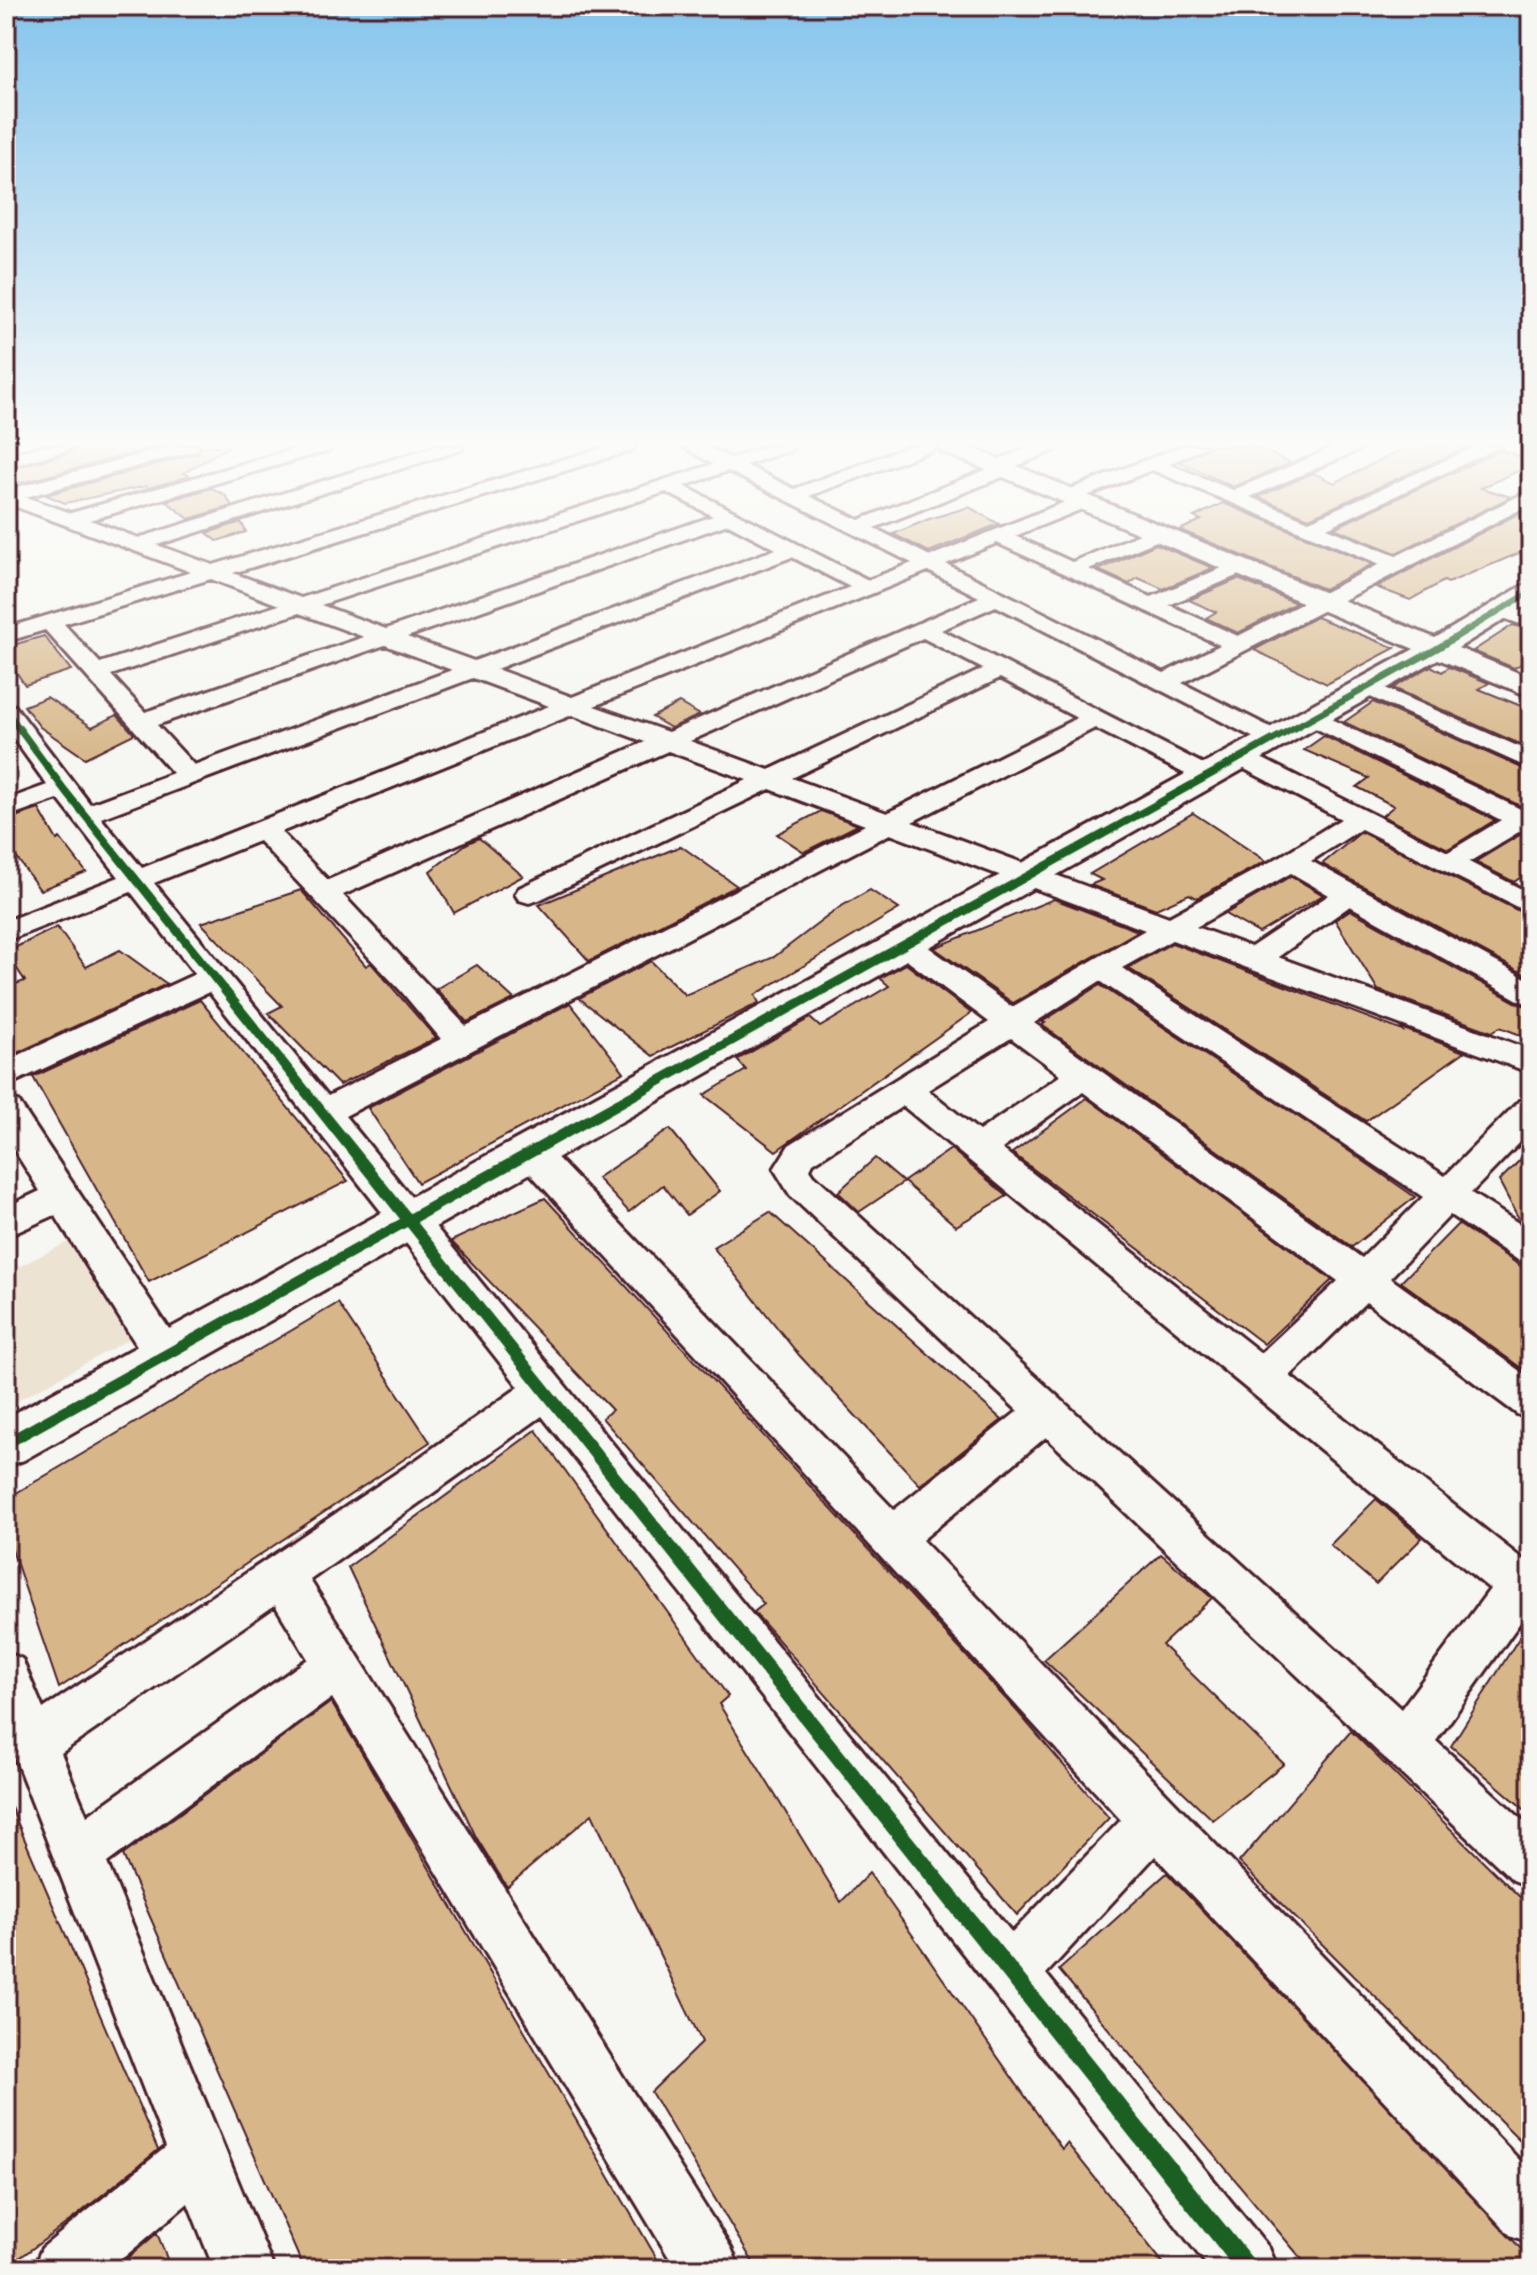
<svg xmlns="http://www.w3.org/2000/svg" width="1537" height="2275" font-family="Dekko,sans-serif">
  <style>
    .built { fill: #ede3d3 }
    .building { fill: #d7b78a; stroke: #4a1f2b; stroke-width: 2 }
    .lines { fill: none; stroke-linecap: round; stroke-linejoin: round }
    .minor-casing { stroke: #4a1f2b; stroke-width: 6 }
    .tertiary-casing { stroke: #4a1f2b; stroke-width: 6 }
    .minor { fill: #f6f6f2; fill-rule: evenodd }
    .tertiary { fill: #f6f6f2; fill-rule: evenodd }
    .cycleway-casing { stroke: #f6f6f2; stroke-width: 5 }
    .cycleway { fill: #1b5e20; fill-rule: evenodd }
  </style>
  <rect width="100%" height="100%" fill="#f6f6f2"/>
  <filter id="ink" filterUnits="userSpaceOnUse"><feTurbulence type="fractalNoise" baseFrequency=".0125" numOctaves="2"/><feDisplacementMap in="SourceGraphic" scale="16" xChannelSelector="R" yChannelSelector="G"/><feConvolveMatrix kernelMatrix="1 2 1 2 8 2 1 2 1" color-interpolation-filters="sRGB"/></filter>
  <g filter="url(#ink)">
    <path class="built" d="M74,1239L131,1338L6,1407V1273Z"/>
    <g class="building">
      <path d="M83,446H160L21,483L6,476V470L69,453Z"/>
      <path d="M203,446H229L184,473L190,476L149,488L146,486L65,503L46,495L198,453Z"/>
      <path d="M1210,446H1254L1291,463L1233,487L1180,462Z"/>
      <path d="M1408,446H1471L1309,518L1258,497L1313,473L1335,483Z"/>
      <path d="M1501,450L1531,461V465L1481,488L1511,497L1396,553L1334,528Z"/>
      <path d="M212,488L225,495L232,506L189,519L166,501Z"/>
      <path d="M1223,503L1373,564L1324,589L1180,530L1201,520L1194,517Z"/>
      <path d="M969,507L999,524L929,552L893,534L929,519Z"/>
      <path d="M1531,507V548L1448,583L1444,581L1410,600L1376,587Z"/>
      <path d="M241,522L246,532L217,541L207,533Z"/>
      <path d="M1156,544L1213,568L1163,589L1138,578L1129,584L1098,570Z"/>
      <path d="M1238,579L1296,603L1238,633L1206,618L1216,612L1189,600Z"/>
      <path d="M1316,617L1395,648L1327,684L1254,650Z"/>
      <path d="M1513,625L1531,631V658L1514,668L1473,651Z"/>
      <path d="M44,636L71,670L25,685L6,657V647Z"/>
      <path d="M1431,666L1442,672L1449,667L1489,683L1479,689L1531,710V749L1393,688Z"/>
      <path d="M47,697L92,727L117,715L134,734L85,758L40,727L24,706Z"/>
      <path d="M1373,702L1531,772V811L1344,722Z"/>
      <path d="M679,703L700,715L671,728L652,717Z"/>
      <path d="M1324,736L1495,820L1448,849L1382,816L1394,806L1357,787L1369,778L1304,750Z"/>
      <path d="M39,809L57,840L60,838L86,872L40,890L6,843V820Z"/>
      <path d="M821,811L858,825L804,852L777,834Z"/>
      <path d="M1193,813L1266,861L1197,898L1189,894L1156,909L1090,885L1102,880L1090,874Z"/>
      <path d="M1361,832L1531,917V973L1526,975L1322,864Z"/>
      <path d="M1523,833L1531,835V870L1514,882L1475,862Z"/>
      <path d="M479,838L523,876L454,913L430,871L466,844Z"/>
      <path d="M681,846L737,886L589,961L539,905Z"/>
      <path d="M1291,876L1323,895L1259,933L1225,914Z"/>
      <path d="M301,890L366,966L371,963L436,1038L339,1085L268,1013L282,1006L201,923Z"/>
      <path d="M870,890L899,909L755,995L759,1003L653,1056L579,998L651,961L685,995L774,957L840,907Z"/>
      <path d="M1054,899L1138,931L1013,1003L934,948Z"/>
      <path d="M1350,910L1519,1004L1531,1007V1039L1500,1027L1492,1032L1378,990L1335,920Z"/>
      <path d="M57,927L86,967L120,950L167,984L6,1058V987L25,981L6,952Z"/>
      <path d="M1172,943L1403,1031L1401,1028L1464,1052L1366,1121L1128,968Z"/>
      <path d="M906,964L971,1013L776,1151L704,1095L746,1070L737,1060L810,1018L820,1027L889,986L880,978Z"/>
      <path d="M477,965L514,999L467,1022L436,989Z"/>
      <path d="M1100,985L1336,1142L1415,1197L1352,1247L1042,1025L1045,1023L1042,1022Z"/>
      <path d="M200,1000L348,1181L149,1282L33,1077Z"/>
      <path d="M570,1003L624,1072L418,1183L368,1108Z"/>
      <path d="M1087,1098L1332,1280L1264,1344L1012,1153Z"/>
      <path d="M670,1129L720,1191L687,1215L663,1185L629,1212L597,1178Z"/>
      <path d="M951,1149L1007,1196L956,1226L904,1182L859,1212L838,1192L875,1158L903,1182Z"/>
      <path d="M1531,1149V1227L1520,1221L1499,1181Z"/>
      <path d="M545,1198L1016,1710L1109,1818L1017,1915L754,1612L764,1604L602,1418L612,1410L451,1241Z"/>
      <path d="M770,1212L1002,1420L920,1485L799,1355L713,1247Z"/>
      <path d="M1458,1224L1531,1273V1375L1401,1282Z"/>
      <path d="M338,1303L430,1442L59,1688L6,1532V1499Z"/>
      <path d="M536,1430L728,1696L719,1704L841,1902L869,1873L1062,2149L1067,2143L1168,2269H757L651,2092L702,2042L592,1814L507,1887L476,1837L348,1567Z"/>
      <path d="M1376,1499L1422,1538L1376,1584L1330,1545Z"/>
      <path d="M1161,1554L1212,1598L1162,1645L1284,1764L1213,1820L1044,1660Z"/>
      <path d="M1531,1619V1815L1451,1746Z"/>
      <path d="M331,1702L362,1753L663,2269H304L123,1855Z"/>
      <path d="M1351,1731L1531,1908V2151L1239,1862Z"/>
      <path d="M6,1796L158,2150L75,2217L6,2268Z"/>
      <path d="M1167,1873L1512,2239L1531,2260V2269H1310L1059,1970Z"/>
      <path d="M157,2233L171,2269H115Z"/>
    </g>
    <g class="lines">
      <g class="minor-casing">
        <g id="minor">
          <path d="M42,446H71L68,450L6,467V455Z"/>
          <path d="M171,446H200L197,450L26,497L71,513L305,446H333L330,450L90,520L138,538L436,446H464L461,450L157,545L213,565L608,446H636L633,450L233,573L301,598L713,464L682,446H705L731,458L768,446H795L792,450L746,465L794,489L910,446H936L933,450L809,496L859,520L991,468L992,462L1033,446H1058L1055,450L1014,467L1013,473L874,528L930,556L1070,500L1062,495L1065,491L1182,446H1207L1169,464L1233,490L1338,446H1362L1359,450L1250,497L1309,521L1478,446H1528L1531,447V458L1505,450L1502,446L1327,528L1396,556L1531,490V504L1182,683L1282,733L1285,738L1282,743H1264L996,606L941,630L1215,770L1219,775L1215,780H1197L1095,728L912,822L1169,917L1281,856L1341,819L1231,762L1227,757L1231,752H1249L1448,852L1501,820L1303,722L1300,717L1303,712L1312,710L1531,814V832L1522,830L1469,862L1531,894V914L1361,829L1311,861L1531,981V1004L1520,1001L1350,906L1278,957L1531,1050V1073L1172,940L1122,968L1445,1176L1519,1101L1531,1098V1131L1471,1193L1531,1231V1265L1518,1260L1450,1215L1390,1278L1531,1379V1420L1517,1414L1366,1302L1290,1376L1531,1566V1616L1526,1614L1436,1741L1531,1828V1887L1513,1880L1046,1437L922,1540L1531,2172V2243L1510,2235L1155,1856L1046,1974L1269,2248L1278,2269H1210L542,1416L310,1580L731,2248L740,2269H676L332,1698L107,1863L274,2269H214L188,2203L110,2269H33L42,2248L166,2147L6,1735V1652L22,1659L43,1709L419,1458L519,1387L209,992L6,1086V1061L195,974L131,892L6,941V921L119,877L58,799L6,817V800L47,785L6,728V704L15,706L90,804L173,773L45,630L6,642V628L191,572L6,503V490ZM1152,470L1380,564L1238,636L1169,605L1248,571L1251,567L1248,563H1234L1151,597L1089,569L1166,537L1169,533L1166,529H1152L1072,562L1015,536L1092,505L1095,501L1087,496ZM728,471L912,563L868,580L684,486ZM666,492L713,516L386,629L321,605ZM728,524L776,549L474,661L407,637ZM997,543L1220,645L1164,673L946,564ZM792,557L850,587L572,697L496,669ZM928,571L979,597L668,732L594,706ZM211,579L279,605L100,663L64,624ZM299,613L364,637L145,712L111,675ZM923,638L983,669L769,770L690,741ZM385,645L452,670L194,765L157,725ZM473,678L549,706L142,868L101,818ZM1000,678L1077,718L887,813L792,778ZM572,715L645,742L328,880L281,832ZM668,751L747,780L519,888L515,894L519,900L529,903L539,900L770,789L865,825L466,1026L343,895ZM890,834L1145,930L1012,1007L913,936L903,933L893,936L888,943L893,950L989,1022L789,1145L774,1169L790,1195L1018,1411L894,1510L542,1142L530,1138L518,1142L513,1151L518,1160L1121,1820L1012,1933L345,1116ZM259,841L401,991L441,1039L328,1096L154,883ZM1291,873L1329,895L1251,947L1196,927ZM1100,981L1423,1197L1362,1258L1034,1023ZM1011,1038L1061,1075L979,1131L928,1090ZM1083,1092L1338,1281L1261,1353L1002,1149ZM903,1106L1490,1589L1401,1709L814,1175L810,1169L813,1163ZM275,1605L308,1659L87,1816L61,1753Z"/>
          <path d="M1500,602L1531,613V628L1492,614L1489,609L1492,604Z"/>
          <path d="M1367,680L1531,752V769L1359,692L1355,687L1359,682Z"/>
          <path d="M6,1098L18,1101L179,1344L185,1356L179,1368L165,1373L151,1368L55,1215L6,1237V1207L40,1191L6,1137Z"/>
        </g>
      </g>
      <g class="tertiary-casing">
        <path id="tertiary" d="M938,446H968L1435,638L1522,586L1531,584V603L1458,648L1531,678V697L1438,659L24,1460L6,1467V1418L1414,649L941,451Z"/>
      </g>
      <use href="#minor" class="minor"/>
      <use href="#tertiary" class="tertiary"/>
      <g class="cycleway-casing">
        <path id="cycleway" d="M1528,590H1531V595L1439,651L417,1222L1255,2262L1259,2269H1235L407,1227L6,1450V1437L400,1219L60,790L6,717V708L9,709L66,786L410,1213L1433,647Z"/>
      </g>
      <use href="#cycleway" class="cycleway"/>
    </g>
  </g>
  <linearGradient id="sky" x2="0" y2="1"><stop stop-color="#85c4ec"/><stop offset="0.58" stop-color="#fbfbf9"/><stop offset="1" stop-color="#fbfbf9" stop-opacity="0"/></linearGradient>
  <rect width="1537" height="764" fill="url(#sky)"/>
  <rect width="1537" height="2275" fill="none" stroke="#f6f6f2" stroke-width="32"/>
  <rect x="16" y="16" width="1505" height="2243" fill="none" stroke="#4a1f2b" stroke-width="3" filter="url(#ink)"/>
</svg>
